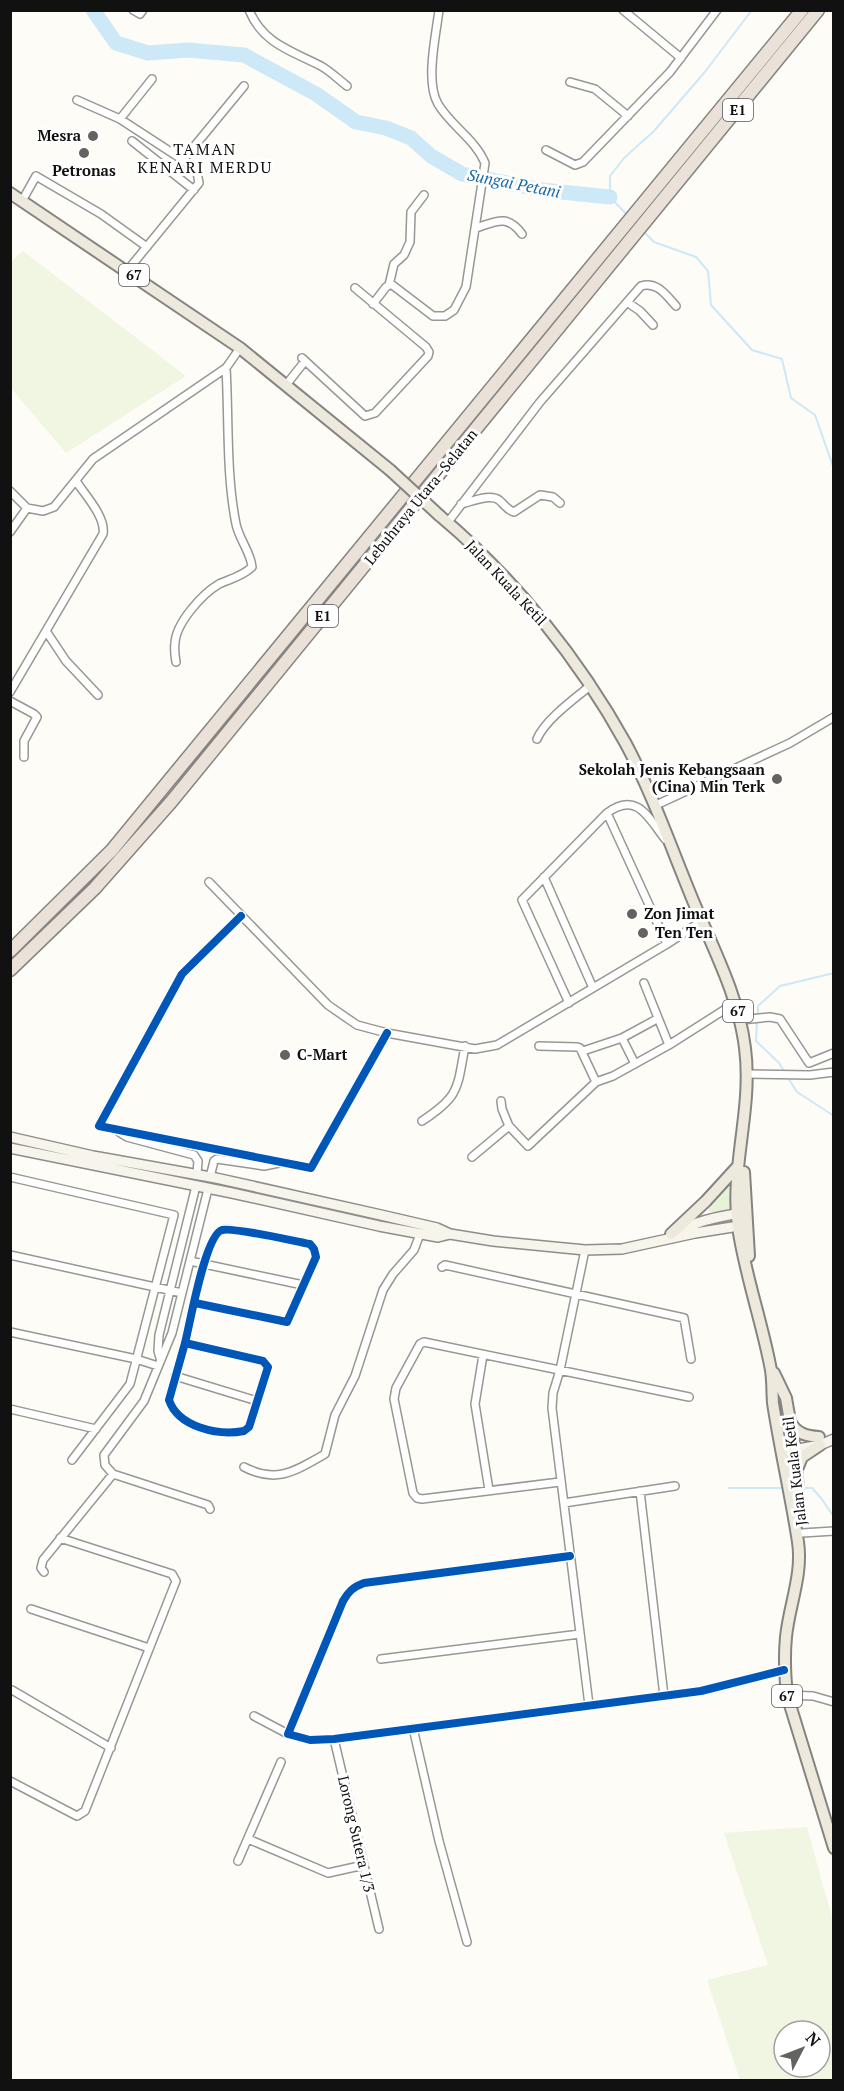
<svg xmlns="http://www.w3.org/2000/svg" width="844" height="2091" font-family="'PT Serif',serif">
<rect width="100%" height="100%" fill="#fdfcf7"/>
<path fill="#e7f3d7" d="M732,1177L731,1208L715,1213L708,1211V1205Z"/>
<path fill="#f0f6e1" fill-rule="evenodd" d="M23,251L186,376L66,453L11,388V262Z
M807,1827L833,1921V2080H740L707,1980L768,1965L724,1833ZM784,2031H820V2067H784Z"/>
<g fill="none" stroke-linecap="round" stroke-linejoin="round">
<path stroke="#cde8f7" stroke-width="2" d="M628,216L610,197V176L624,158L654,131L704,73L752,10
M643,231L654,242L696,257L708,271L711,305L752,350L782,359L791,398L815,415L834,469
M758,1015V1006L780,986L834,973
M757,1021L756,1041L779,1063L785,1073
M788,1078L797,1092L834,1116
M729,1488H784
M801,1488H812L821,1498L834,1517"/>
<path stroke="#cde8f7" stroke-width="15" d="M93,10L116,43L148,53L188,50L244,55L316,94L356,122L386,128L411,138L431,156L462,174L542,190L610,197"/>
<defs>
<path id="street" d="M133,10L140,14L143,10
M249,10C263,44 292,51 321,66C330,71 338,79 347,86
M623,10L681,58
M570,82L595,89L628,116
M77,100L120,119L183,160L197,172L199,183L127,271
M120,119L152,79
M132,141L194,190
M546,150L575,165L583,162L670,72L717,10
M183,160L244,86
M22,201L36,176L101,214L147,247
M476,228C497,221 507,214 522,234
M389,285L394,264L404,255L410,242L411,212L424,195
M627,302L640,311L653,325
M373,304L386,287L391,284L433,316H445L454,310L466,287L485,163C475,139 451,126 438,104C425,82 436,35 439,10
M302,358L365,416L375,413L428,356L429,352L426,347L355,288
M286,385L305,361
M10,491L27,508L43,511L54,507L93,459L226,368L240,348
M461,504C471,502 490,493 499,500C505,505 507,510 514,512L540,495L553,497L560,503
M448,522L540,402L641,286C657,281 666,295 676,306
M10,532L27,508
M46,631L66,661L98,695
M176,662C175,656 174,649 175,643C176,623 202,594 219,584C230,579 243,576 252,567C251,553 239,539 236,524C226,474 229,420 226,368
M10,692L103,534C106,517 85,495 76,481
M10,701L34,714L37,717L24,741V757
M537,739C545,720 574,699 590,686
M654,806L790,743L834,717
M607,813L667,944
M544,877L593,988
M209,882L328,1005L357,1025L387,1033L475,1049L497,1045L667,944L702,921
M241,916L182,974L99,1126L311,1168L387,1033
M644,983L669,1045
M569,1003L522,900L607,813C637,791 648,817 665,839
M741,1020L770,1017L780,1019L809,1063L834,1053
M622,1038L657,1019
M539,1046L577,1047L580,1048L596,1082
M583,1051L622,1038L635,1064
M747,1074L810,1075L834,1072
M422,1121C460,1096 457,1089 465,1046
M509,1126L528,1146L596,1082L613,1076L669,1045L735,1003
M119,1132L127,1137L194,1155L198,1161L197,1174
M472,1157L509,1126L502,1109L501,1101
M10,1177L174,1215L130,1384L72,1460
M210,1177L214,1161L217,1159L264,1166L279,1163
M208,1189L172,1333L144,1401L104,1455L105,1465L113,1474L208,1505L210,1509
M585,1250L560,1370L553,1393L552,1408L589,1705
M10,1255L182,1293
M190,1261L303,1285
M442,1267L445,1265L684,1318L691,1359
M10,1332L136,1359L158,1366
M185,1343L169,1400C178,1427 218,1436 244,1431L249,1427L268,1367L263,1361L185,1343C190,1324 205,1235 222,1230C234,1227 293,1241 310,1244L314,1249L316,1257L287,1322L195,1303
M483,1355L475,1404L489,1490
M160,1358L158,1351L159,1335L196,1186
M175,1376L257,1401
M10,1409L96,1429
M244,1467C277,1484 295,1471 325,1454L335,1415L355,1376L383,1290L393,1274L414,1250L420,1234
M560,1482L422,1499L417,1498L413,1493L394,1399L396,1388L420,1344L424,1342L689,1397
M640,1491L664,1696
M564,1503L675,1486
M802,1533L834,1531
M570,1556L364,1583C353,1587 348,1592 343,1601L288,1734L310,1740L334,1739L701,1691L784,1670
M44,1572L41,1568L43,1560L113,1474
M31,1609L149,1648
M381,1659L580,1634
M12,1690L111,1748
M787,1695L813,1696L834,1702
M254,1716L288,1734
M413,1728L439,1841L467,1942
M334,1739L379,1929
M10,1781L77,1816L85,1811L176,1581L172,1574L60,1538
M248,1839L328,1873L364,1865
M238,1861L281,1762"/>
<path id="secondary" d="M10,1137L93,1156L216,1178L381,1215L437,1228L450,1234L493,1241L585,1250L622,1249L695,1233L745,1225
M10,1148L232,1193L379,1226L438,1237L450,1234
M676,1232C697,1221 719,1216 743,1213
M782,1452L820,1445L834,1439"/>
<path id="primary" d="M10,193L240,348L390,470
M440,516C514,578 579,659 626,744C653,795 672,850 694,903C714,950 739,998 745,1048C753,1109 730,1167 738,1227C745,1274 761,1319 770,1365C773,1377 772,1390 773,1403C780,1449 791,1496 798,1542C803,1574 789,1606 786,1637C784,1657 785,1676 787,1695L834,1848
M744,1172L749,1256
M671,1234L706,1201L738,1166
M774,1373L786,1398L795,1450L799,1507
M791,1423C797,1434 807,1436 819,1437
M798,1467L802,1457L820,1445"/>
<path id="highway" d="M10,951L112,850L802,10
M10,970L95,888L171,802L818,10"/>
</defs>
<use href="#street" stroke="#979795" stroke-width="10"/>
<use href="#secondary" stroke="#8e8d8b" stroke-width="12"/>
<use href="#primary" stroke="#858482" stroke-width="14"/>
<use href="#highway" stroke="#858482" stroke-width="15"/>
<use href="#street" stroke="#fffffe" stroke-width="7"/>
<use href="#secondary" stroke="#f6f4eb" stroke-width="9"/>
<use href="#primary" stroke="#ede9dc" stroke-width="10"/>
<use href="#highway" stroke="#eae1d8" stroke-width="12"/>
<defs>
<path id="primary-bridge" d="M390,470L440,516"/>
</defs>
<use href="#primary-bridge" stroke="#858482" stroke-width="14" stroke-linecap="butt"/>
<use href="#primary-bridge" stroke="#ede9dc" stroke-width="10"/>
<defs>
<path id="cycleway" d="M241,916L182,974L99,1126L311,1168L387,1033
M185,1343L169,1400C178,1427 218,1436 244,1431L249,1427L268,1367L263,1361L185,1343C190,1324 205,1235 222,1230C234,1227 293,1241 310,1244L314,1249L316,1257L287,1322L195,1303
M570,1556L364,1583C353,1587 348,1592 343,1601L288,1734L310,1740L334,1739L701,1691L784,1670"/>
</defs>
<use href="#cycleway" stroke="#fff" stroke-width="11"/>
<use href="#cycleway" stroke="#0057b8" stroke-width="8"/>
</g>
<g fill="#646362" stroke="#fff" stroke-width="2">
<circle cx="93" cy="136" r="6"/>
<circle cx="84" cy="153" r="6"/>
<circle cx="777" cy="779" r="6"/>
<circle cx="632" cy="914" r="6"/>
<circle cx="643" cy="933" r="6"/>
<circle cx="285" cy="1055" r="6"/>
</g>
<g text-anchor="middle" stroke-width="6" stroke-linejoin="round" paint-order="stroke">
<g fill="#fff" stroke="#585858" stroke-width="1.5">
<rect x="723" y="99" width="30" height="22" rx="4.5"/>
<rect x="119" y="264" width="30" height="22" rx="4.5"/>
<rect x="308" y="605" width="30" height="22" rx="4.5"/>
<rect x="723" y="1000" width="30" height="22" rx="4.5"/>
<rect x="772" y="1685" width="30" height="22" rx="4.5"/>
</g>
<g font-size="14" font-weight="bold" fill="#111">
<text x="738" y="115">E1</text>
<text x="134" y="280">67</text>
<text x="323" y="621">E1</text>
<text x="738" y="1016">67</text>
<text x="787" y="1701">67</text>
</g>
<g font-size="15" font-weight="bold" fill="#111" stroke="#fff" text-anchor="start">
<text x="81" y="141" text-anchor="end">Mesra</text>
<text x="84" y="176" text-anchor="middle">Petronas</text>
<text x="765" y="775" text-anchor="end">Sekolah Jenis Kebangsaan<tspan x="765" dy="17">(Cina) Min Terk</tspan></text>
<text x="644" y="919">Zon Jimat</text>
<text x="655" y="938">Ten Ten</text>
<text x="297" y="1060">C-Mart</text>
</g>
<g font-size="15" fill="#111" stroke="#fff">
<text transform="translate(421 497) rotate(-51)" y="5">Lebuhraya Utara–Selatan</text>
<text transform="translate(506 583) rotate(47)" y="5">Jalan Kuala Ketil</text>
<text transform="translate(795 1471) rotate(-97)" y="5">Jalan Kuala Ketil</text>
<text transform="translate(356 1834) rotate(77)" y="5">Lorong Sutera 1/3</text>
</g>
<g font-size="16" letter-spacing="1.5" fill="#111" stroke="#fff">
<text x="205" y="155">TAMAN<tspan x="205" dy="18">KENARI MERDU</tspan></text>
</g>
<g font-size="16" font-style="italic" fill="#1768a6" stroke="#fff">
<text transform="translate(514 183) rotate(11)" y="6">Sungai Petani</text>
</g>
</g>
<rect width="844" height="2091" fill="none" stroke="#111111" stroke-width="24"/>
<g transform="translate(802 2049) rotate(48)"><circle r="28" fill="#ffffff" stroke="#a0a0a0" stroke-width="1.5"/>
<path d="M0-4.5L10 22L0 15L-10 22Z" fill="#646362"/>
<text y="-9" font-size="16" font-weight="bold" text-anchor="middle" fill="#111111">N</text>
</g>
</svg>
